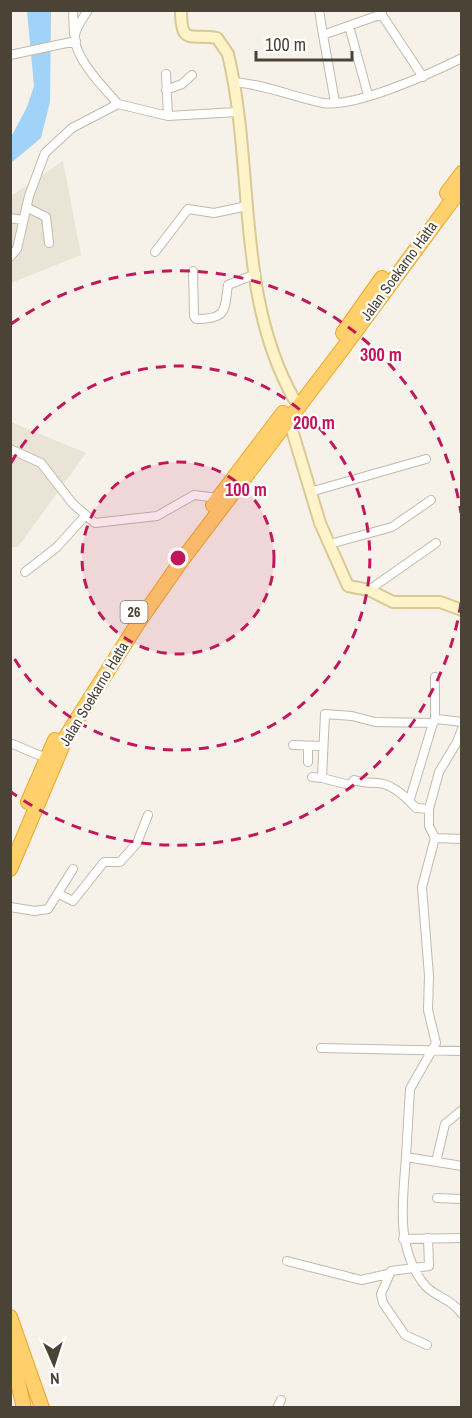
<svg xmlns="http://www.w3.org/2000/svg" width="472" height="1418" font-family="'Archivo Narrow',sans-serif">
<rect width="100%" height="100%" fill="#f6f2e9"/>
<path fill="#eae4d6" d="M63,161L81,255L11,283V196Z
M11,422L86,453L18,547H11Z"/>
<path fill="#a1d2f7" d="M27,11H51L50,102L41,138L11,163V137L27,107L34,86Z"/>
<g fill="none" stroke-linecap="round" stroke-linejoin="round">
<defs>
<path id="street" d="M73,10L74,34
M88,10C84,17 75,28 75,36C73,57 105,89 118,104
M319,10L323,35
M380,12L423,77
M349,26L368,95
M10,55L76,41
M166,74L168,116
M233,82C264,84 293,97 323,103C355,108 432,73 462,58
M166,90L182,84L192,75
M335,102L323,35L382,14
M26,207L46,217L49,243
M10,218L22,220
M155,252L188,209L214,213L247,206
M10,257L17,249L29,196L45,153L72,128L118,104L168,116L237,112
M193,271L194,316L196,319C229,319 224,309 228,285L256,274
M10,449L41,463L73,504L95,523L157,516L194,495L218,498
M310,492L426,459
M330,544L392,527L431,500
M25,572L57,547L85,516
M369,590L436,543
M435,677V720
M10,743L46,758
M293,745L323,746
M308,762V746
M312,777L322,778
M410,799L433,723
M429,809L439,772L457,742L462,729
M435,838L429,826V809L416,808C407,798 393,784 378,783C368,782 365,784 354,780L350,785L322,778L325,714L352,716L375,722L433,723L437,719L462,722
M462,839L435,838L422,887L429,976L428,1010L436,1043L410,1089L406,1157L462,1166
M59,894L73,901L104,862H120L137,843L148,815
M10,907L35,911L48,909L73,869
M321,1048L462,1051
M406,1157C403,1200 395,1245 423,1283C433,1297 450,1297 462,1314
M436,1162L445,1124L462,1110
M437,1198L462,1199
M403,1239L462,1238
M287,1261L361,1280L388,1274
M427,1345L405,1335L383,1303L381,1294L391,1271L429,1266L428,1238
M277,1408L281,1400"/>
<path id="secondary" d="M181,10C181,47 191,33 217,38L228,54C255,167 235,295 294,399
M289,420L320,523L348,586L369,590L393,602H440L462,610"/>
<path id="highway" d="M447,193L462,173
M343,333L382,278
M213,505L283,413
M28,802L55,740
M10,869L67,735L138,623L182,560L341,351L462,187
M10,1317L42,1408
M10,1349L24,1408"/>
</defs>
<use href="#street" stroke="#c2baaa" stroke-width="10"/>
<use href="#secondary" stroke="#dac895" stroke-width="14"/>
<use href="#highway" stroke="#eba82d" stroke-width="16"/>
<use href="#street" stroke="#fff" stroke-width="8"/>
<use href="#secondary" stroke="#fff3ca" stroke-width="10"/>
<use href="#highway" stroke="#ffd06b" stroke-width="14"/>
</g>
<circle cx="178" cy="558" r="96" fill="#c2185b" fill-opacity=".12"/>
<g fill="none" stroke="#c2185b" stroke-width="3" stroke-dasharray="10 8">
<circle cx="178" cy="558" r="96"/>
<path d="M11 463A192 192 0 1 1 11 653"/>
<path d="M461 603A287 287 0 0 1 11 792M11 324A287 287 0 0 1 461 513"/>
</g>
<g text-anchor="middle" stroke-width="4.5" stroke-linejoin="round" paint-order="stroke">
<rect fill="#fff" stroke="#807b72" stroke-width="1.5" x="120.5" y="601" width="27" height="22" rx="4.5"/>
<g font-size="14" font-weight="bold" fill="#4a4336">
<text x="134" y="617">26</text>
</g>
<g font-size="15" fill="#4a4336" stroke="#fff">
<text transform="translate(399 271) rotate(-54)" y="5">Jalan Soekarno Hatta</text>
<text transform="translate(94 694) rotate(-59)" y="5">Jalan Soekarno Hatta</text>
</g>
</g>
<circle cx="178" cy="558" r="9" fill="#c2185b" stroke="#fff" stroke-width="3"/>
<g font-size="18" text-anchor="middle" font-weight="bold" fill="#c2185b" stroke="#fff" stroke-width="4.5" stroke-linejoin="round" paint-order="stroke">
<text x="381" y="361">300 m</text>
<text x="314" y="429">200 m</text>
<text x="246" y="496">100 m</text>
</g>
<rect width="472" height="1418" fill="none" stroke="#4a4336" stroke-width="24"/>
<g transform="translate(54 1364) rotate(177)" stroke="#ffffff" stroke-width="4.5" paint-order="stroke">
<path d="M0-4.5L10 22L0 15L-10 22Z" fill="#4a4336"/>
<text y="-9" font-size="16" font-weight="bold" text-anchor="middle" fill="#4a4336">N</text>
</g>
<path d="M256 51v9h96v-9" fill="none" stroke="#4a4336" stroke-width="3"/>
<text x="265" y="51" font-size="18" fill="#4a4336" stroke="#ffffff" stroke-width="4.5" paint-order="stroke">100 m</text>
</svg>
